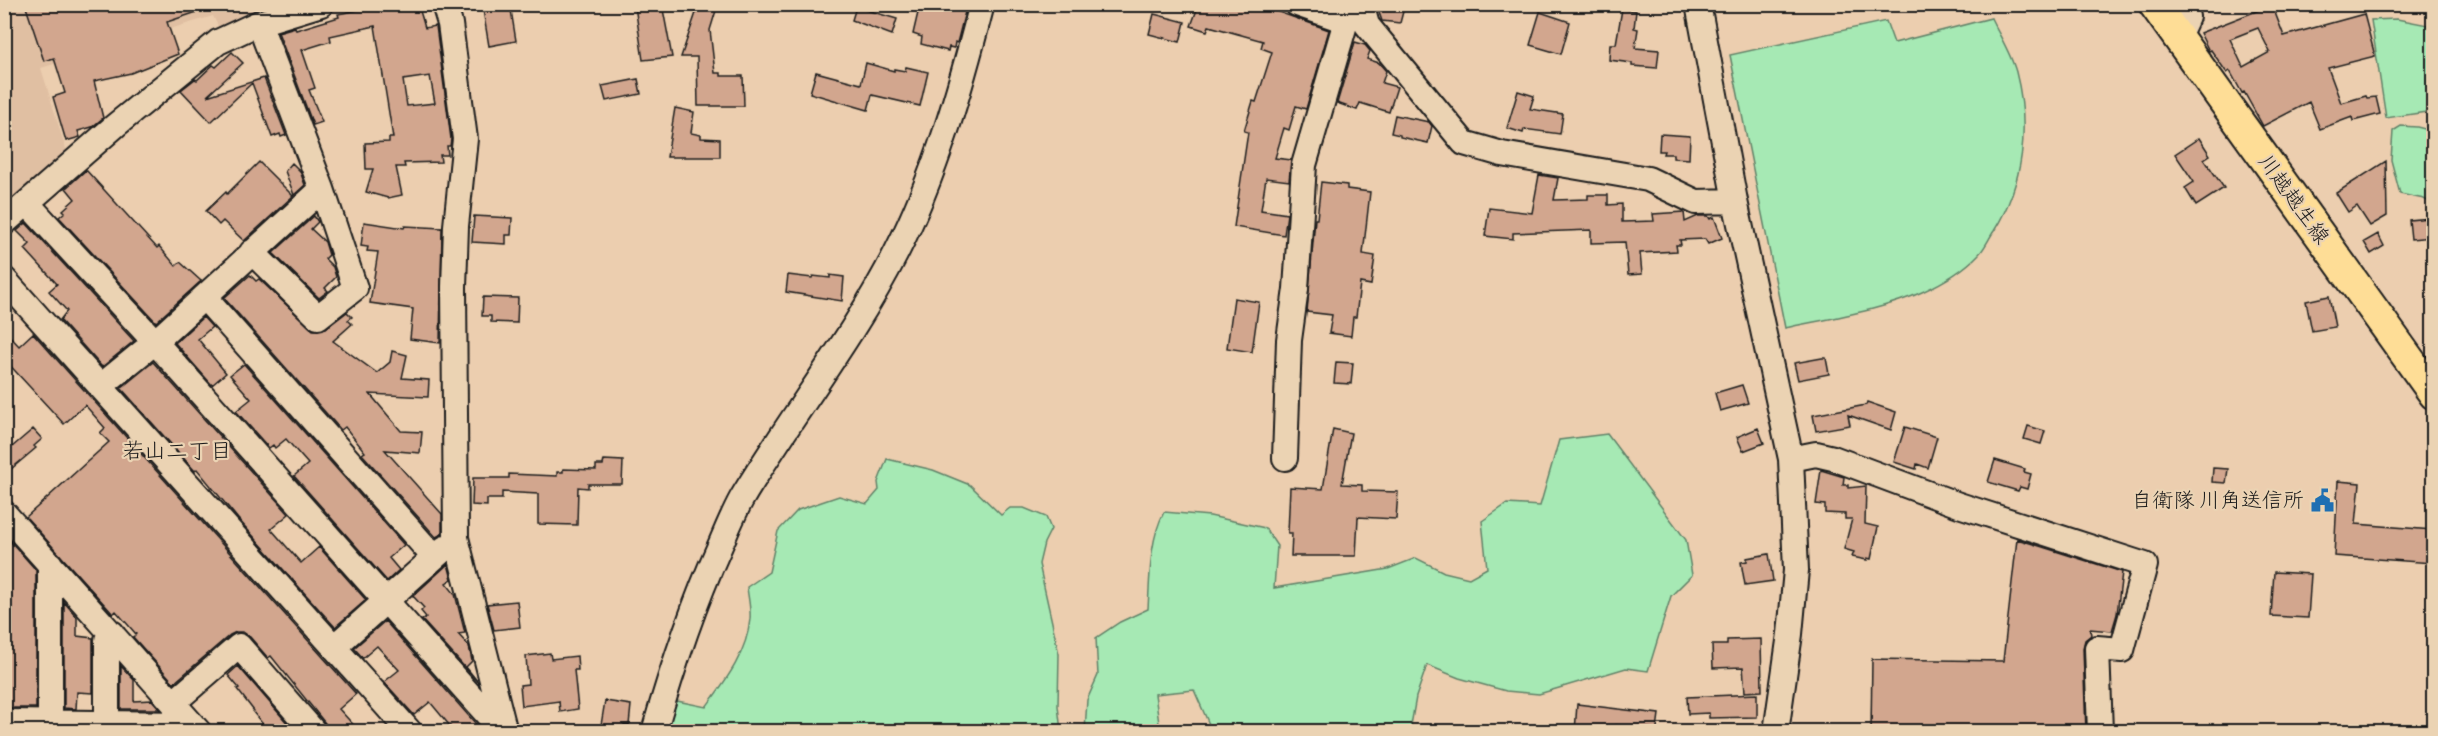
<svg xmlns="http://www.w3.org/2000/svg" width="2438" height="736" font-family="Dekko,'Klee One',sans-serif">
<rect width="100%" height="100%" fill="#ecceaf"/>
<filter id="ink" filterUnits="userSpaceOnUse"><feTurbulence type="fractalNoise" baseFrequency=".0167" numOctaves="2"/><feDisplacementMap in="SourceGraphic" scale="12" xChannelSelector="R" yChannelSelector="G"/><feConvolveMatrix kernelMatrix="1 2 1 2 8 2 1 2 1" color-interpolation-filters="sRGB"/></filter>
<g filter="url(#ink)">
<path fill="#e0bfa2" d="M268,4L269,10L220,30L213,16L41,68L68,156L4,212V5Z"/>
<path fill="#a6e9b4" stroke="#618268" stroke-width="1.5" d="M1991,18C1999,35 2011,54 2016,72C2030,127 2024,183 1994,231C1989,238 1985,248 1979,254C1964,270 1942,283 1922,292C1884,310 1826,319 1785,328L1730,55L1886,21L1894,43Z
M2397,19L2433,26V111L2386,118L2371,20Z
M2401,126L2417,127L2433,131V204L2424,199L2400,194L2391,160L2393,131Z
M1607,434L1686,540L1692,575L1671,596L1648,671L1626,668L1539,694L1506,691L1459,678L1427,665L1416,697L1410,731H1212L1194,690L1155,694L1160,731H1085L1087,700L1098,675L1096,638L1120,622L1148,609C1150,577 1149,541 1164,512L1210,516L1265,528L1277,546L1274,588L1388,569L1416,558L1444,572L1469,578L1487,568L1482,521L1507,504L1540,506L1559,440Z
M887,459L933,470L970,485L1001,515L1010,508H1024L1046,517L1051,529L1044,543L1039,564L1059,654L1058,706L1061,731L664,732L672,700L706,707C726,680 747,653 750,619C751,609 748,597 747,587L769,572L778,531L798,510L839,496L867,504L879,490L878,482Z"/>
<path fill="#d2a68e" stroke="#1c1c1c" stroke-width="1.5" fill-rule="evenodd" d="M25,4H211L212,7L167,22L178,54L131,73L94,81L103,118L92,127L78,131L80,137L66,141L53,97L65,93L54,58L44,61Z
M373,4H418L425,28L436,26L451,139L450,146H447L448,155H440L441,162L404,163L405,167H396L402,195L388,198L366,192L373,169H366L365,143L389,142V138H393L375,26L330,36L331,41L302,50L315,88L309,90L322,122L313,125L278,32L295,27L296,30L339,17L338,14L374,7ZM430,76L435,103L407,106L403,80Z
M482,4H510L516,41L489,46Z
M642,4H662L672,57L643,60L635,6Z
M699,4H718L710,30L715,73H721V76H743L744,106H698L697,57H681Z
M920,4H967L957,43L955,42L954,48L949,47L948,51L921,44L922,37L913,34Z
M1199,4H1234L1252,10L1253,4H1256L1329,30L1306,109L1296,106L1289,130L1284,128L1275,158L1291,160L1289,181L1266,178L1261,210L1287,214L1284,235L1234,227L1248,132L1244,131L1253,101L1256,102L1272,52L1261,48L1263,41L1209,26L1207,31L1191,26Z
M1376,4H1405L1400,23L1382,21Z
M2272,5L2284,36L2364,14L2375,56L2328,68L2341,103L2366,96L2367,98L2376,97L2380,114L2353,121L2352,117L2320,129L2309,102L2263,126L2244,92L2242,93L2230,71L2227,73L2211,50L2209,51L2200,33ZM2258,28L2270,52L2243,67L2230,39Z
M856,7L897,19L892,35L852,20Z
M1622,9L1636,11L1634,28L1638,29L1635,48L1659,50L1657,68L1632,66V63L1609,60L1610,44H1616Z
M1540,12L1570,22L1561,54L1530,45Z
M1154,14L1185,22L1180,42L1149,34Z
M1355,42L1365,45L1370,51L1367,59L1379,63L1386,71L1382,83L1397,87L1389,112L1360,103L1357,110L1337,103Z
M232,52L243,63L207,96L264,78L286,135L281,137L280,134L272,137L252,83L211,122L181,90L195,79L197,80L213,65L216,67Z
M866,63L894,71V69L905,71L906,67L928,72L920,106L872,95L868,110L810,93L816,72L861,84Z
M638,79L641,94L606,101L602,86Z
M1518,91L1534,96L1530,109L1563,114L1560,134L1524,129L1523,133L1507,128Z
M675,108L694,112L691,133L701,135V138L720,139V157H667Z
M1395,115L1429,122L1432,126L1428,143L1400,137V135L1391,133Z
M1660,134L1690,136L1689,159L1673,158V154H1663L1664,151H1659Z
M2199,138L2210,155L2204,159L2224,188L2196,206L2185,188L2194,182L2175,154Z
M2386,161L2387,216L2370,226L2357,206L2348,212L2336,193Z
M259,162L293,196L244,241L223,221L219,225L206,211L226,192L227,194Z
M292,163L300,171L305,185L294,195L285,171Z
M86,170L157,248L159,246L176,266L180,262L201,281L156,322L59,217L65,212L63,210L75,199L66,188Z
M1539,175L1558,178L1554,200L1588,199V195H1608V205L1622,204V222L1654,221L1653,214L1684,212L1685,222L1698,216H1708L1710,219L1714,217L1722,238L1708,244L1705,239L1680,240L1681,245H1676L1677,251L1640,253L1642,274L1628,275L1625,242L1591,243V230L1513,233V239L1485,236L1489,208L1532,213Z
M1321,182L1347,185V189L1370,192L1363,254L1375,256L1371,285L1360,283L1356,317H1353L1351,336L1329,333L1332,315L1307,312L1315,219H1317Z
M314,216L318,222L311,229L325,242L329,255L325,259L333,267L336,277L325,288L328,291L319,298L273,253Z
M474,216L512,218L511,235H506V244L472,242Z
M2430,218L2432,237L2411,239L2409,220Z
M364,222L404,228L405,226L442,228L440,343L410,339L413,309L370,303L378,252L367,251L368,247L361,246Z
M26,223L134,341L102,367L60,320L67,311L49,291L57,284L25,249L30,244L17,231Z
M2378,234L2384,246L2371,254L2364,242Z
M250,275L256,281L259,279L313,330L326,328L347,312L352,317L348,320L352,324L333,341L377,373L390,362L392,351L407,355L402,378L429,380L428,397L370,394L401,431L422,432L420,453L385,450L442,514V534L436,537L362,454L365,452L345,427L341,430L224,298Z
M788,275L812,278L813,276L830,278V275L844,277L842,301L786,292Z
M2329,296L2335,327L2312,331L2306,301Z
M483,297L518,298L517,323L491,322V316H482Z
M1234,298L1259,302L1252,352L1227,348Z
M203,317L212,327L198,339L226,373L212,385L175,343Z
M4,330L19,346L33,333L356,694L339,709L360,732H328L325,723L271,656L268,658L250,637L243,632H236L230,635L174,683L133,637L136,634L116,611L113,614L26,517L109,442L100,433L105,428L85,405L64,424L4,359Z
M1822,358H1826L1829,374L1798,380L1794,363Z
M153,362L289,514L271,529L301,563L319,547L366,600L335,627L238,519L197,469L195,471L121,388Z
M1336,362L1353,363L1351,384L1334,383Z
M244,364L404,545L389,558L399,570L387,581L294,476L308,464L286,439L275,448L273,445L269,448L236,411L251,399L230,375Z
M1742,385L1748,403L1720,411L1715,393Z
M1867,402L1896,412L1891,430L1848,415L1850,425L1816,431L1813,415L1866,405Z
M2028,426L2045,431L2041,444L2024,439Z
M1905,427L1937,437L1928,468L1917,464L1916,469L1894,462Z
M1758,428L1764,443L1743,451L1737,437Z
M33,429L42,439L34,446L36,448L4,475V438L12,447Z
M1333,429L1351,433L1342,484L1362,485V491L1398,492L1396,519L1358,517L1356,556H1291L1292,533H1288L1290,487L1323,489Z
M604,460L623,461L622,484H588V488L578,487L577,525L538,524V494L502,492V499H487V506L472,505L473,478H509V474L557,476V472H563V469L596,470V465H603Z
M1995,460L2025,469L2024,472L2031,474L2027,489L2020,487L2018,491L1988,482Z
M2213,468L2228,469L2226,483L2212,482Z
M1821,470L1844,477L1843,485H1848V488L1866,486L1865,524L1878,527L1871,559L1867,558V560L1852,557L1854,552L1844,549L1852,519H1845V514L1825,513V505L1816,504Z
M2338,481L2360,483L2356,524L2433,530V563L2334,556Z
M2017,539L2122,572L2117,614L2112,631L2090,629L2091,635L2085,640L2083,648L2086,732H1871L1872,659L2003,661Z
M4,542H11L36,570V708H4Z
M1769,554L1773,581L1745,585L1741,562L1747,561V558Z
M448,564L452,579L446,583L455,594L465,633L458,634L469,646L472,661L466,667L478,682L422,620L426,617L421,611L424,608L413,596Z
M2274,572L2311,574L2308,618L2271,616Z
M517,601L520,627L494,630L487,604Z
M64,602L77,617V636L93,638V693L77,692L76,709L64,708Z
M385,621L483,732H455L430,702L414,715L384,682L399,670L377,646L363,658L354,648Z
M1761,639L1762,691L1745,692L1743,667L1713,668L1712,645H1727V640Z
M550,653L551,659L577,656L578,670H574L578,709L560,712L559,701L522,706L520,685L528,684L526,656Z
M121,666L134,680V701L152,700L160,709H121Z
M238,666L295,732H269L253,712L254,711L237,689L239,688L228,675Z
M1757,694V717L1709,718V713L1688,714L1687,697Z
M605,701L631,705L629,725H624L623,728L601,725Z
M1577,704L1659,714L1657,729L1615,725V732H1575Z"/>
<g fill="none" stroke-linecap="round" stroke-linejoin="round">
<defs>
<path id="minor" d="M444,4L450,24L465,139L456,226L454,287L456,538L505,732
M1297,4L1346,21
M1361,4L1367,25L1464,143L1502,154L1648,179L1696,202L1735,201
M1698,4L1735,201L1791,459L1796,570L1790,634L1776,732
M2177,39L2187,17L2184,4
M27,203L155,342L503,732
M4,223L116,125L218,42L259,23L321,4
M252,252L318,317L355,288L322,189L259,23
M4,279L410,732
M204,297L434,557
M101,386L155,342L322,189
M1285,458L1289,340L1296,289L1304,165L1346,21L1362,7
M1791,459L1816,454L1833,458L1959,505L2145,565L2122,650L2097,648L2100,732
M4,513L199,732
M334,647L445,548
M173,703L239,646L314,732
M4,722L192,724
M50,732V564
M107,732V640L112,633
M654,732C672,669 692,608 719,548C726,532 733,514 742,498C791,416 853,338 896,253C936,174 960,90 982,4"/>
<path id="major" d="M2154,4L2434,394"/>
</defs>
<use href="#minor" stroke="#1c1c1c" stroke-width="28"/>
<use href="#major" stroke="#1c1c1c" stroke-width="34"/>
<use href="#minor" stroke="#ebd3b3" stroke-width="24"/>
<use href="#major" stroke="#fedd96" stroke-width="30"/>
</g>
</g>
<defs>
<symbol id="civic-bare" viewBox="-9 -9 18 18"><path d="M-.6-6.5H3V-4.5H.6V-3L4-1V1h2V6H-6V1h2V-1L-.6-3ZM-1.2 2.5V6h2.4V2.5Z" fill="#1f6fb2" stroke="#ebd3b3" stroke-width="2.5" paint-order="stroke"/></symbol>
</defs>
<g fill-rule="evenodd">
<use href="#civic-bare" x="2306" y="484" width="33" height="33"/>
</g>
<g text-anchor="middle" stroke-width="4.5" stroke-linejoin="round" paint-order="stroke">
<g font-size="21" fill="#1c1c1c" stroke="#ebd3b3">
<text transform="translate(2294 199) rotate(54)" y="7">川越越生線</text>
</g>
<g font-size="21" fill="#1c1c1c" stroke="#ebd3b3" text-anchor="end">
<text x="2304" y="507">自衛隊 川角送信所</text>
</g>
<g font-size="22" fill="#1c1c1c" stroke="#ebd3b3">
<text x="177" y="458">若山二丁目</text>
</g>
</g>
<rect width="2438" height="736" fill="none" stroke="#ebd3b3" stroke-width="24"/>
<rect x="12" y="12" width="2414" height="712" fill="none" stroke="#1c1c1c" stroke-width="2" filter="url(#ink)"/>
</svg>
